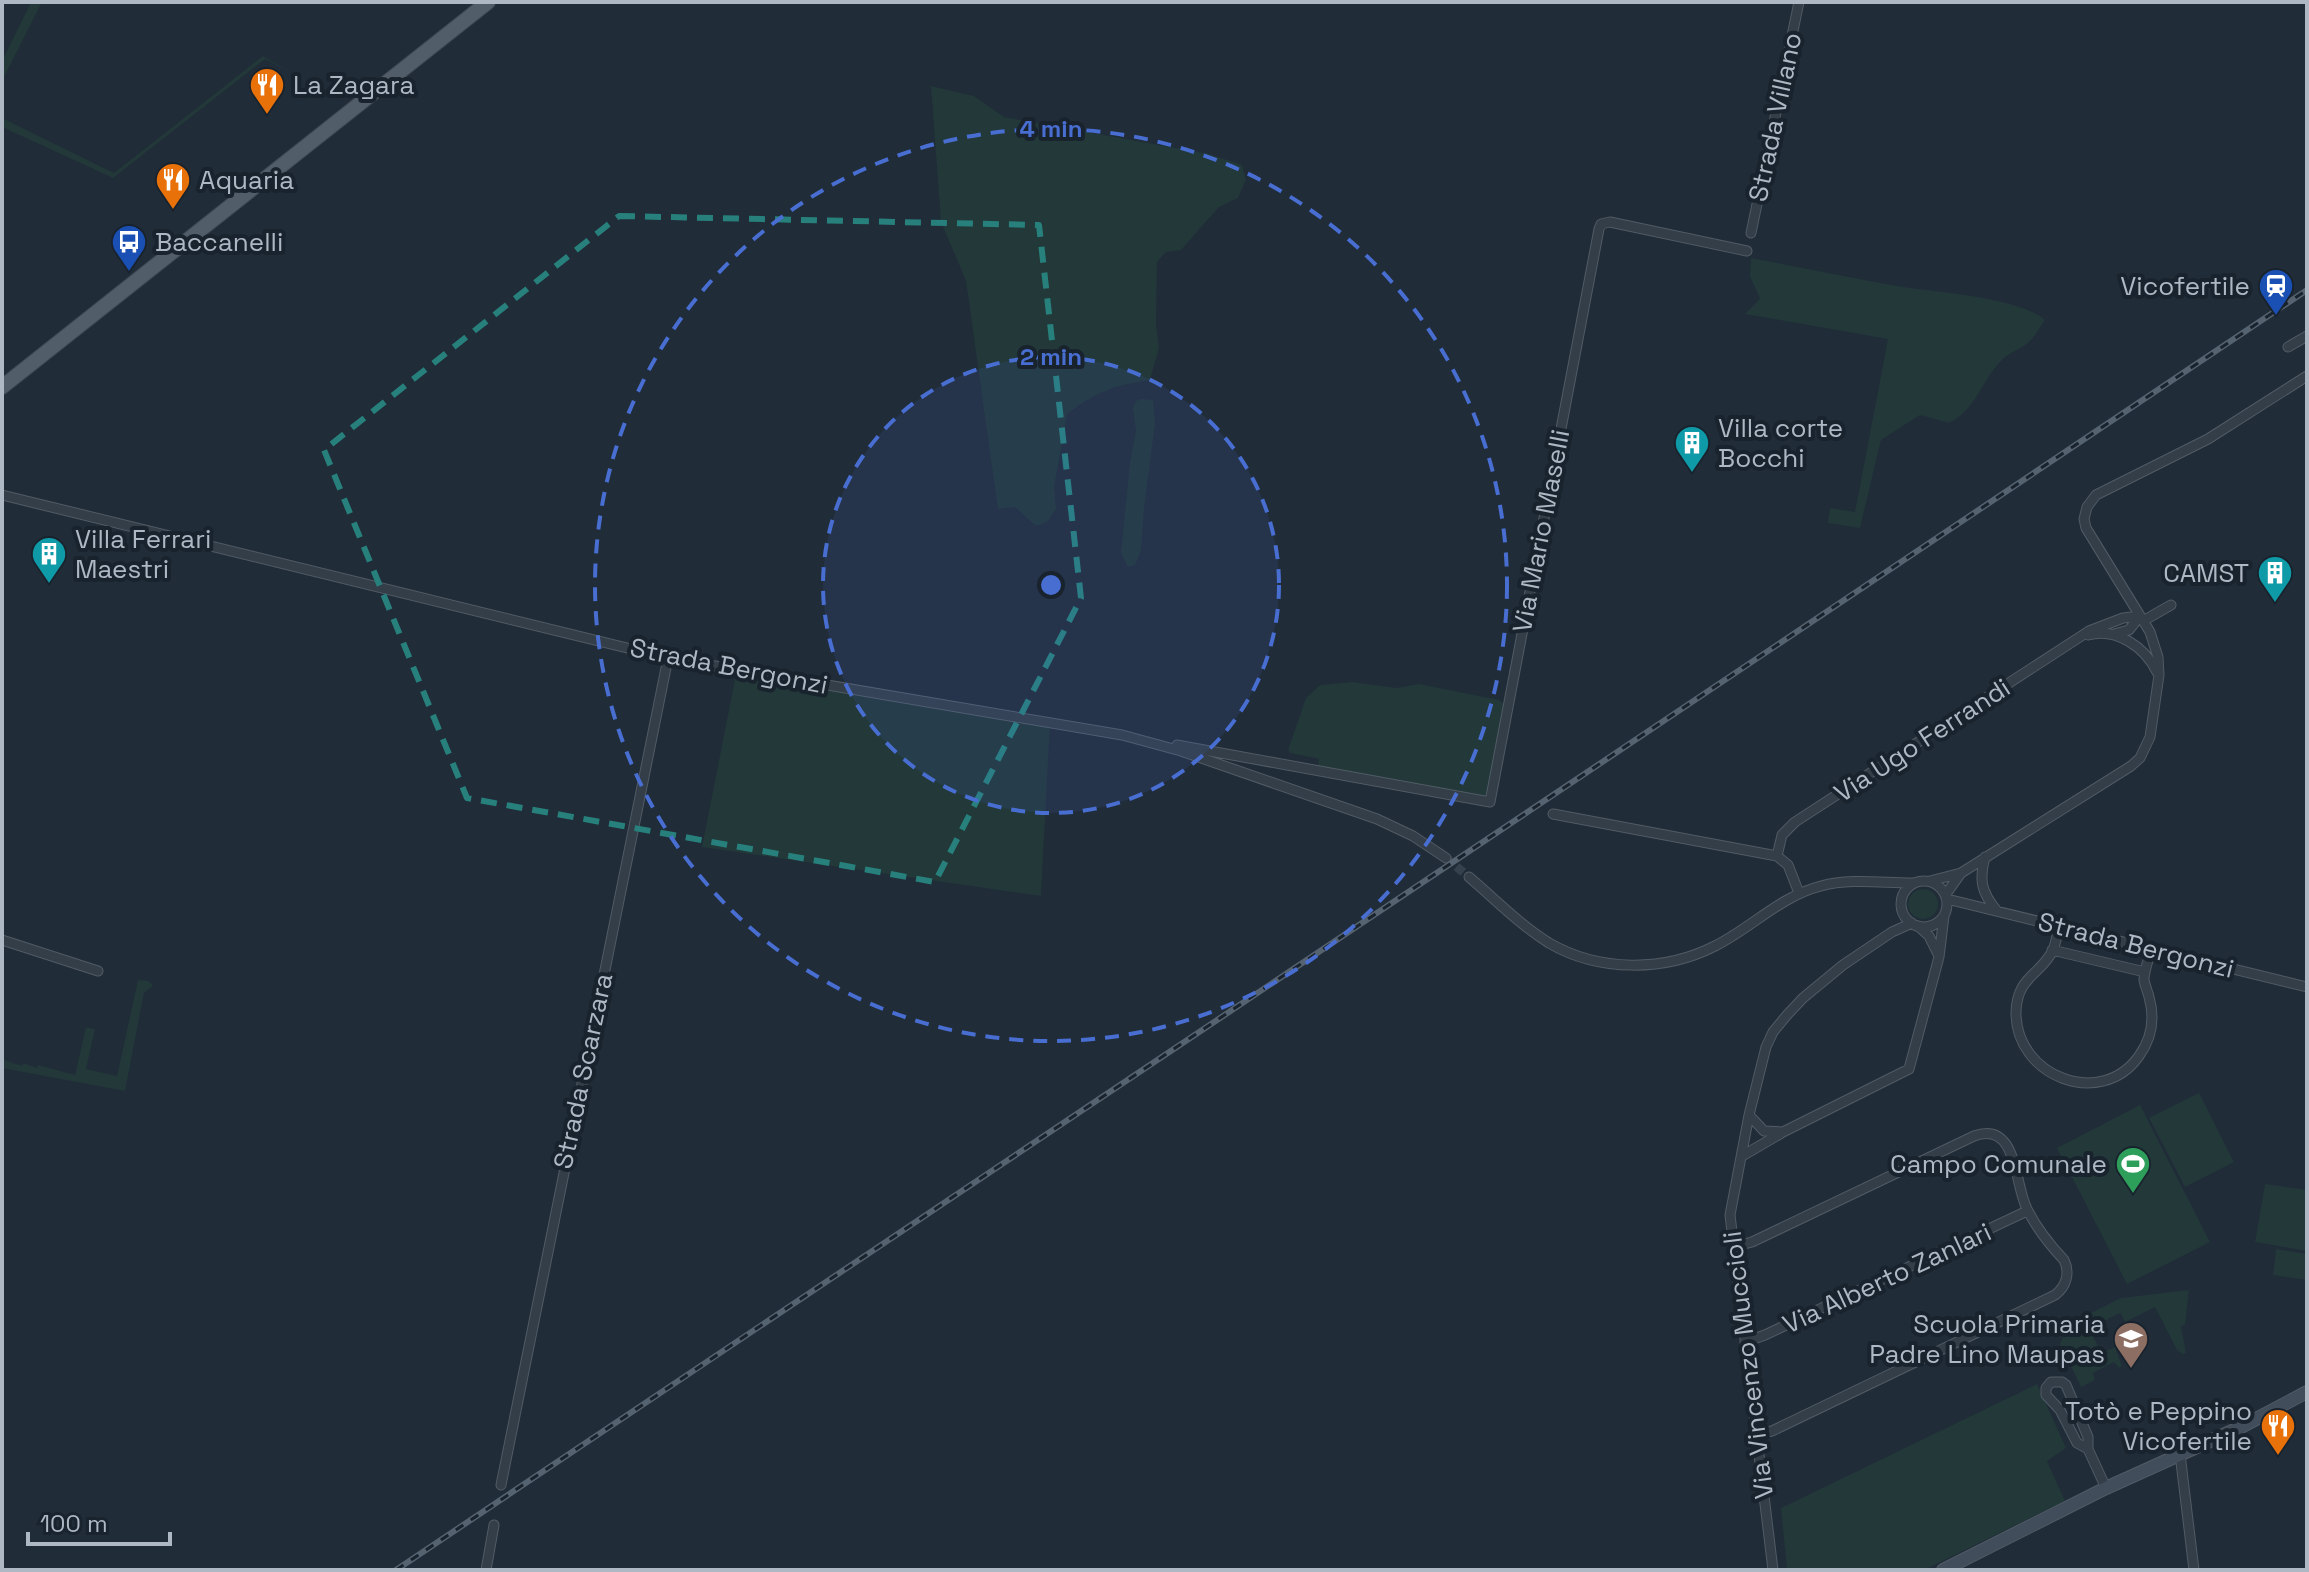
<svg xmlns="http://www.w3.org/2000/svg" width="2309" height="1572" font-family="'Space Grotesk',sans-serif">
<rect width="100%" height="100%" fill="#202c38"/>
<path fill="#223839" d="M31,2H42L2,81V61Z
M263,56L294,74L265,59L113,178L2,127V118L114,173Z
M931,86L974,96L1004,117L1209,154L1242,165L1246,180L1238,198L1219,207L1181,250L1166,252L1157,262L1156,324L1159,348L1150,380C1112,386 1098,391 1067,414L1054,487L1056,509L1047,522L1036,526L1015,507L998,509L966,281L941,222Z
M1751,258C1799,267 1848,277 1897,286C1934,292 2019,297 2045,320C2040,327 2036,335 2030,341C2023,348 2012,351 2004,358C1982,378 1977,410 1949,423L1920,415L1881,440L1860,528L1828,523L1830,508L1855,512L1888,339L1745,314L1760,299L1750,276Z
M1141,399L1153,400L1155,423L1144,508L1141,550L1135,565L1128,567L1121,553L1130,463L1136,431L1133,408L1136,401Z
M737,669L1050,722L1041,896L702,847Z
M1352,682L1397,688L1419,684L1499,700L1505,705L1487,798L1318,766L1319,759L1290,753L1288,750L1306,698L1320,685Z
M1908 904a15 15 0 1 1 30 0a15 15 0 1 1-30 0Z
M138,980L149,981L153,986L144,993L125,1091L2,1068V1059L22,1066L23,1063L37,1068L38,1065L75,1075L86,1027L95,1029L86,1069L117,1076Z
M2199,1093L2234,1162L2185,1187L2149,1118Z
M2140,1105L2210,1242L2127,1284L2057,1148Z
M2265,1184L2307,1190V1251L2255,1242Z
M2276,1249L2307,1254V1280L2273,1275Z
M2189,1290L2185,1325L2181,1326L2186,1353L2182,1354L2177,1350L2155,1307L2125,1322L2120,1313L2089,1329L2102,1353L2115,1347L2122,1366L2119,1368L2114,1362L2093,1373L2095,1380L2081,1387L2060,1344L2067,1325L2121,1298Z
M2037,1384L2066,1448L2047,1461L2065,1501L1924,1570H1787L1781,1508Z"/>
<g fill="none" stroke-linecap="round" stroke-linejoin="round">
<path stroke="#35414d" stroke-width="9" stroke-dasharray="9 4.5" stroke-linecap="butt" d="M1446,858L1469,877"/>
<defs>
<path id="street" d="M1751,233L1799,2
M2288,347L2307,336
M2,495L668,658L1122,735L1181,751L1377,819L1413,836L1446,858
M2143,621L2171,605
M2114,634L2129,630L2140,616
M2088,635C2116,627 2145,647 2157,672
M1177,745L1490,802L1599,229L1601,224L1610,222L1747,251
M1553,814L1777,856L1788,865L1799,893
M1777,856L1782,835L1795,822L2089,631L2123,618L2140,616
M1985,857C1979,880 1981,892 1997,911
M1469,877C1495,899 1520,925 1549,943C1599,972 1664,972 1715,946C1751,928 1781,896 1821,886C1850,878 1882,883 1912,883
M1901 904a23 23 0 1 1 46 0a23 23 0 1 1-46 0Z
M1930,881L1961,873L2131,766L2140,758L2150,737L2159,675L2158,657L2150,632L2086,528L2084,519L2087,507L2096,495L2208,439L2307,376
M1946,894L1961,873
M1947,899L2307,987
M2059,926C2057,934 2056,943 2053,950C2041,975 2017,976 2016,1012C2015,1076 2101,1110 2139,1056C2152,1038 2155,1018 2149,997C2148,992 2145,986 2144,980C2144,970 2149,959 2151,950
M1919,927L1929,936L1938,954
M2,940L98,971
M2052,950L2145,972
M1749,1115L1764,1131L1783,1132L1909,1069L1939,957L1944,916
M1742,1156L1780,1134
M1733,1247L1752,1242L1974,1136C2018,1120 2014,1184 2027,1209C2036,1227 2050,1245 2064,1260C2070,1272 2067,1286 2055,1295L1772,1431L1757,1434
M1745,1342L1765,1335L2027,1211
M2088,1449L2077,1443L2060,1410L2046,1395V1388L2051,1382H2062L2066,1385L2088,1437V1449L2106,1488
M2180,1454L2194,1570
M501,1485L668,658
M486,1570L494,1525
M1773,1570L1730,1215L1749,1115L1766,1047L1773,1032L1787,1015L1803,998L1843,965L1892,932L1912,923"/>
<path id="secondary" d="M1943,1570L2106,1488L2241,1427L2307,1392"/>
<path id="primary" d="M2,387L488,2"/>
</defs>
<use href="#street" stroke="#515b66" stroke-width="11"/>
<use href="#secondary" stroke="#515b66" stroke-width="14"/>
<use href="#primary" stroke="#3d4752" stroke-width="16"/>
<use href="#street" stroke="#333e48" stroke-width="9"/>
<use href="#secondary" stroke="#414d5b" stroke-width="12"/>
<use href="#primary" stroke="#515d68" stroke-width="14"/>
<defs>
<path id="rail" d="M396,1570L2307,290"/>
</defs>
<use href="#rail" stroke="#55626f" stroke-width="6"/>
<use href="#rail" stroke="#19232d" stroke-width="3" stroke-dasharray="9" stroke-linecap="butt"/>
</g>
<path fill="none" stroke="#27807b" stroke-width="6" stroke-dasharray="16 10" stroke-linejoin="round" d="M619,216L1039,225L1081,598L935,882L467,798L324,450Z"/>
<circle cx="1051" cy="585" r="228" fill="#486ed2" fill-opacity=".12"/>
<g fill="none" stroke="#486ed2" stroke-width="4" stroke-dasharray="14 10">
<circle cx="1051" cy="585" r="228"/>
<circle cx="1051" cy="585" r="456"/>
</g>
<defs>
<symbol id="restaurant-pin" viewBox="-11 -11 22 30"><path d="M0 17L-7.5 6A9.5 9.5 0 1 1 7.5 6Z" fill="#e8710a" stroke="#19232d"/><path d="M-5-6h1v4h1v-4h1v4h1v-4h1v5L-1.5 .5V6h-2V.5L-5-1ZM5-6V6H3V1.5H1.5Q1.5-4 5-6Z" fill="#fff"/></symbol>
<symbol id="bus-pin" viewBox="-11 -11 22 30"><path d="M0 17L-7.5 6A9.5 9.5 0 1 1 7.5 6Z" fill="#1a4fb4" stroke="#19232d"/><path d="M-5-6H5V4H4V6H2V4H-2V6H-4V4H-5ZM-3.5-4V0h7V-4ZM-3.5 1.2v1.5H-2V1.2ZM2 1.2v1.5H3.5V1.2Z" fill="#fff"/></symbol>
<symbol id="station-pin" viewBox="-11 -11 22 30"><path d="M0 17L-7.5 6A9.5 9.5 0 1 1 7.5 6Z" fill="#1a4fb4" stroke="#19232d"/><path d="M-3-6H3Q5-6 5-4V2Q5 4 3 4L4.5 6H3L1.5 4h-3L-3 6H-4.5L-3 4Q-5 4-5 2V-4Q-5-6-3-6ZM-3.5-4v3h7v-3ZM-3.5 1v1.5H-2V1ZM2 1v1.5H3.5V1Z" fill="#fff"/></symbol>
<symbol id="building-pin" viewBox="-11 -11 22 30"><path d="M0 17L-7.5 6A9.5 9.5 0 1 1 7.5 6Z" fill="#0f9aa8" stroke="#19232d"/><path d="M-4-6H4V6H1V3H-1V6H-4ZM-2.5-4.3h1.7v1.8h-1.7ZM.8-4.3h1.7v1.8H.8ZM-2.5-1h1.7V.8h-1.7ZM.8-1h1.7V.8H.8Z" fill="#fff"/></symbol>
<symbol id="stadium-pin" viewBox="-11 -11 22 30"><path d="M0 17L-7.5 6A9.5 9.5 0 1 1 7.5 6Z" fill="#2e9e5b" stroke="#19232d"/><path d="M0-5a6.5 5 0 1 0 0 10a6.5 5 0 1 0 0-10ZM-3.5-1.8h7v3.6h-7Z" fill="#fff"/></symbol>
<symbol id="school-pin" viewBox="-11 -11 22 30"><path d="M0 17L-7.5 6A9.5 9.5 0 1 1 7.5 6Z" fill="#8d6e63" stroke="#19232d"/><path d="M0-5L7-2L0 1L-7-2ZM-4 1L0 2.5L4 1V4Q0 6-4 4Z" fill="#fff"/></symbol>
</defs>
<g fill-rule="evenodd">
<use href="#restaurant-pin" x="247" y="65" width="40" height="54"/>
<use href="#restaurant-pin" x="153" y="160" width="40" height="54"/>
<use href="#bus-pin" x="109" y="222" width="40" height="54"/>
<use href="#station-pin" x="2256" y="266" width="40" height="54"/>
<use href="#building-pin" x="1672" y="423" width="40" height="54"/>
<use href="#building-pin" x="29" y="534" width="40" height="54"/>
<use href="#building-pin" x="2255" y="553" width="40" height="54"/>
<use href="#stadium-pin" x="2113" y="1144" width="40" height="54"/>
<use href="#school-pin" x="2111" y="1319" width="40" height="54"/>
<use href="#restaurant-pin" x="2258" y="1406" width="40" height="54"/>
</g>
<g text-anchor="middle" stroke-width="8" stroke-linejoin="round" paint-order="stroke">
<g font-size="26" fill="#aeb8c5" stroke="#19232d" text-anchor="start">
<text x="293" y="94">La Zagara</text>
<text x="199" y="189">Aquaria</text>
<text x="155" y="251">Baccanelli</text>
<text x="2250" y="295" text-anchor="end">Vicofertile</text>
<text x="1718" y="437">Villa corte<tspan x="1718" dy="30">Bocchi</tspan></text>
<text x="75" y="548">Villa Ferrari<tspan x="75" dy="30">Maestri</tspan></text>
<text x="2249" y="582" text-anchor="end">CAMST</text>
<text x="2107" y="1173" text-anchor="end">Campo Comunale</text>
<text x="2105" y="1333" text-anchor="end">Scuola Primaria<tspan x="2105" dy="30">Padre Lino Maupas</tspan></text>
<text x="2252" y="1420" text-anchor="end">Totò e Peppino<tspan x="2252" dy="30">Vicofertile</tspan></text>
</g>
<g font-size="26" fill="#aeb8c5" stroke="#19232d">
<text transform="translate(1775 117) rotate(-78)" y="9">Strada Villano</text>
<text transform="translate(1541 531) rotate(-79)" y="9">Via Mario Maselli</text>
<text transform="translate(729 666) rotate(11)" y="9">Strada Bergonzi</text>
<text transform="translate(1922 740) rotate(-33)" y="9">Via Ugo Ferrandi</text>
<text transform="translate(2136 945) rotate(14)" y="9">Strada Bergonzi</text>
<text transform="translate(583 1071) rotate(-78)" y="9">Strada Scarzara</text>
<text transform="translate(1887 1278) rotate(-25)" y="9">Via Alberto Zanlari</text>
<text transform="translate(1748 1365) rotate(-97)" y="9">Via Vincenzo Muccioli</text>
</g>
</g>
<circle cx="1051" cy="585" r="12" fill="#486ed2" stroke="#19232d" stroke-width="4"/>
<g font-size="24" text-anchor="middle" font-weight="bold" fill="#486ed2" stroke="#19232d" stroke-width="8" stroke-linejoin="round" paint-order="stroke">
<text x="1051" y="137">4 min</text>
<text x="1051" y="365">2 min</text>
</g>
<rect width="2309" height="1572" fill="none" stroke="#aeb8c5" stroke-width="8"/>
<path d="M28 1532v12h142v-12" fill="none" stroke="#aeb8c5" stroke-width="4"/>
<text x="40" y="1532" font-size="24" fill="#aeb8c5" stroke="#19232d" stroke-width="6" paint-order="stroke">100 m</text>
</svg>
